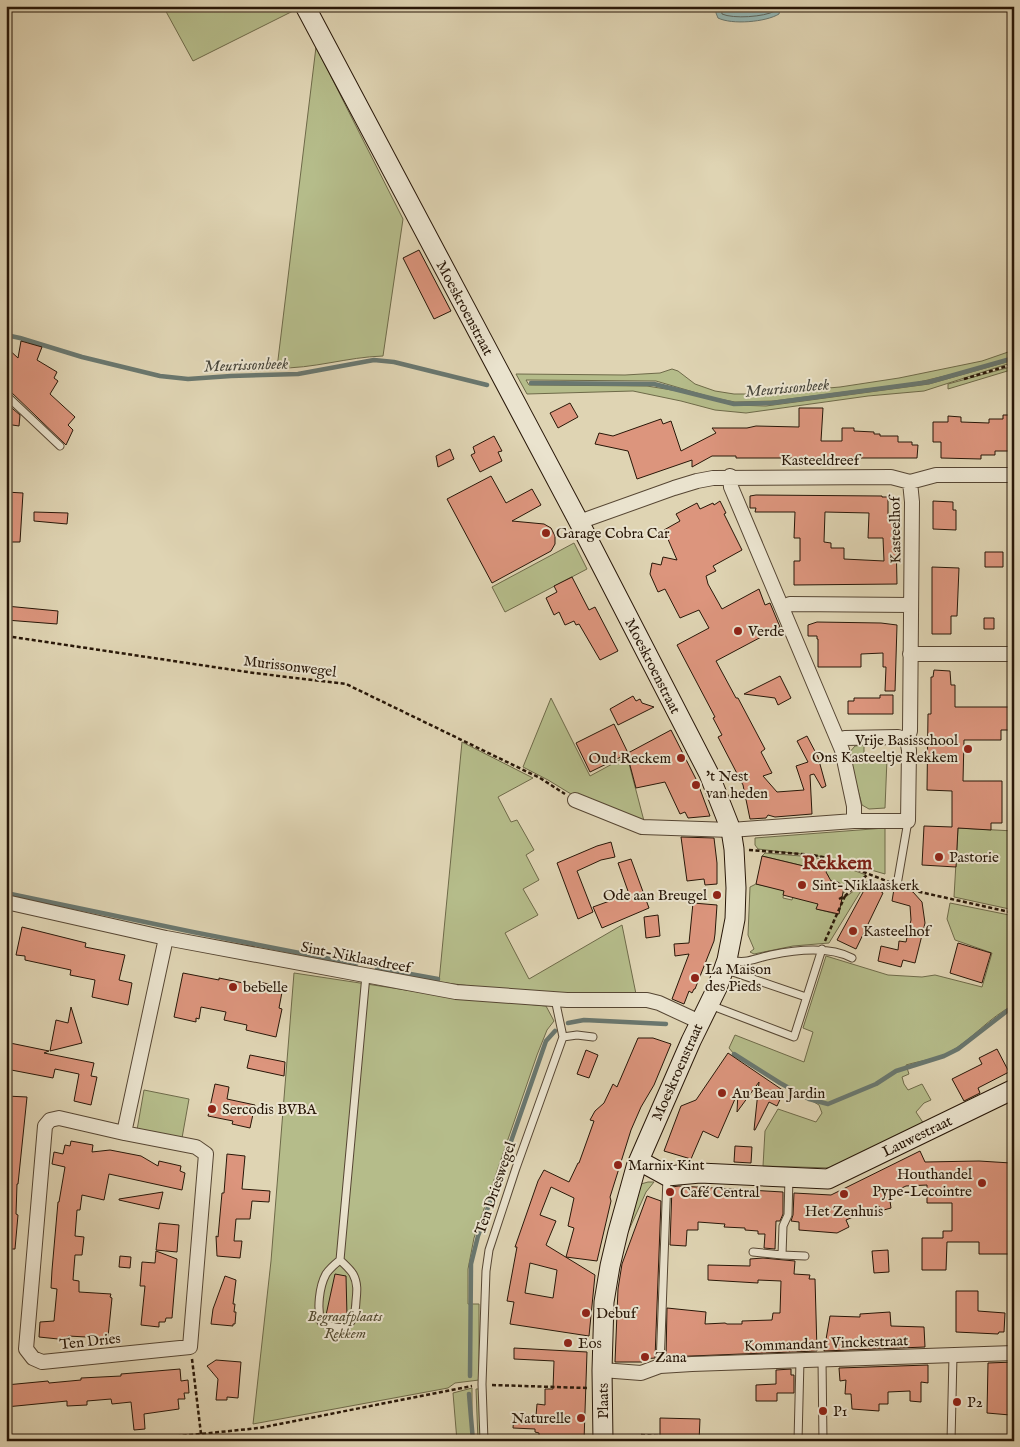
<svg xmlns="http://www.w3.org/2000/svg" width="1020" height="1447" font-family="'IM FELL English',serif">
<rect width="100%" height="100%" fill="#dfd4b3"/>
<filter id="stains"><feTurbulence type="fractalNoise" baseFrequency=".004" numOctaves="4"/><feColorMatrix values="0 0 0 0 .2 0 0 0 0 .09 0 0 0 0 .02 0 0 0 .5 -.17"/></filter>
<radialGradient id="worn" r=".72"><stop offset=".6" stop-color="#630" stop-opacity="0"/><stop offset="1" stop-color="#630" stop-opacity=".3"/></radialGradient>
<path fill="#b5bc8a" stroke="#6e6a49" d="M163,6H292L295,10L193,61Z
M316,47L403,219L383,356C347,357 313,369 277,368Z
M1014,350V357L970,370L915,383L773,401L735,402L714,398L656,381L526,380L529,385L647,386L678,391L734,405L766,406L929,384L1014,360V362L924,391L868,396L746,413L715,410L681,401L633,391L527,394L516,374L625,375L660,373L672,369L678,371L695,384L715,391L734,394H759L840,387L899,378L982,361Z
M1014,366V369L948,389V384Z
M574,543L587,569L505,612L492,587Z
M551,698L590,776L627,756L644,821L571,794L548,780L523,767Z
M462,742L533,778L498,797L511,822L517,820L534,850L526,855L539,880L523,889L538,915L505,933L529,979L622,925L636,994L551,993L494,989L439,982Z
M864,745V759H887L885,808L869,809L862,805L848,754L855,746Z
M885,828V874L826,857L758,849L755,845V838Z
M958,828L1014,831V910L954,897Z
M765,853L813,857L829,861L866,875L842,894L838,882L828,880V875H825L827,867L814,863L812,868L762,856Z
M867,881L829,943L793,946L754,954L750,952L754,949L748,935L750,887L756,884L784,890L783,898L792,900L794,893L818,904L817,909L836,914L839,902Z
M950,903L1014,916V1005C989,1017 972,1040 948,1053C936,1059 919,1061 906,1065L909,1074L902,1077L904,1084L908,1090L922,1084L931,1100L924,1103L916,1112L924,1124L832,1168L763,1166L765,1131L778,1109L816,1122L822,1113L819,1105L785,1085L780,1083L734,1054L729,1048L735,1035L804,1062L813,1032L803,1028L826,956L888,975L922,977L935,975L982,987L992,953L955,940L947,919Z
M294,973L439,995L546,1006L554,1021L547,1030L537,1055L474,1238L468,1269V1304H479V1380L455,1383L448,1388L253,1424L271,1261Z
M144,1090L189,1099L182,1138L137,1130Z
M648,1182H654L646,1192L628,1232L641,1184Z
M472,1388V1441H457L453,1393Z
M476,1389H479L481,1441H478Z"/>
<path fill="#95b7b4" stroke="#69776f" d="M716,6H781L779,14C766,22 732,25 718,18L716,13Z"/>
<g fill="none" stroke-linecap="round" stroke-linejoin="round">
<path stroke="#5e675e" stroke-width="1" d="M721,6L722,14C733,19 764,17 775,11L776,6"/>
<path stroke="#69776f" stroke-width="4.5" d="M6,335L20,338L82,357L160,376L188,379L231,376L298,374L374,360L394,362L487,385
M531,383L654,384L734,404L772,403L929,382L1014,358
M6,893L193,932L356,964
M377,968L438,979
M568,1023L584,1020L666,1024
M734,1054L780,1083L809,1099L828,1104L876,1084L896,1071L944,1056L958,1049L1007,1011L1014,1007
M470,1376L471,1264L478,1236L546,1041L555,1031
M469,1394L473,1441"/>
</g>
<path fill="#dc957d" stroke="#281708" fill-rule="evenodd" d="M419,250L451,311L434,319L403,258Z
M21,341L42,347L37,360L57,372L54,378L58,381L50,394L75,417L68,425L73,430L66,445L10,391L6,390V347L18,358Z
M6,403L20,415L19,426L6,424Z
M570,403L578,417L558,428L550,413Z
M799,408H823L821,441H842V428H854V431L874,432V434H880V436H898V442H912V445H918L917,458H736V456H712L692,467V460L637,479L628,451L595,444L599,433L613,436L661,419L663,424L671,421L681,451L716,433L712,428H747L756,426L799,427Z
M1003,415H1014V451H995V455H981V459L941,458V442H933V422H948V416L961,417V422L989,423V419H1003Z
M494,436L502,451L498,452L502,461L480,472L471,455L475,453L473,447Z
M450,449L454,459L438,467L436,456Z
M491,476L506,503L532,489L541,505L512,521L544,524L551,528L555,536V544L551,551L492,583L447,499Z
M6,492L23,493L20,542H6Z
M756,495L882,496V497H888V521H898L897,538H896L897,584L794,585V561H800V538H794L795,512H755L756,508H750V496ZM825,512L869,513L868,538H883L884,561L844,559V548H831V543L824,542Z
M720,501L726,513L724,514L742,550L713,566L716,571L706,576L708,584L722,609L759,589L765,605L770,603L780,627L716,661L736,698H738L765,749L761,752L772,773L763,776L777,792L804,790L796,766L808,762L797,741L807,736L818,757L826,786L822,788L814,774L810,775L812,814L775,817L768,815L766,818L750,819L743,785L718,737L722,735L713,718L715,717L677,645L709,628L699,610L680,618L665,589L658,592L650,574L652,563L661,565L663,557L677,560L664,530L680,521L676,514L697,503L700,509L713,503L714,505Z
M933,501L953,502V510H956V530L933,529Z
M34,512L68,513L67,524L34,521Z
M985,552H1003V567H985Z
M932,567L959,568L957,616H951V634H932Z
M572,577L589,610L595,607L618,651L600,660L579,624L576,625L574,621L565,625L559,612L554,615L546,598L557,592L554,586Z
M6,606L58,611L57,624L6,620Z
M984,618H994V629H984Z
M817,622L881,623L897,625L895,691H885L886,667H883V653L861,654V667H818V639H817V636H808V625Z
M934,670L950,671L951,685H955V707H1014V730H1001V740H964L963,781H1002V823H991V830L958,828L956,867L922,865L924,826L952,827V791L927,790L928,714H931V677H933Z
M780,676L791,698L778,705L775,698L744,694Z
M880,695H893V714H848V701H854V698H880Z
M633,696L636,701L640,699L642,703L654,707L618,725L610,709Z
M614,724L628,753L671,730L697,781L710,816L688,818L685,812L680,814L665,782L636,788L627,754L590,772L576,743Z
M681,837L714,838L717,863V884L705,885L704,879L687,881Z
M611,842L615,857L601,860L577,871L593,912L578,919L557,863L597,846Z
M762,856L812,868L814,863L828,867L826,872L831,881L838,882L844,887L839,914L816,909L818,904L783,895L784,891L756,884Z
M631,859L649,908L602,928L593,907L629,894L618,863Z
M868,883L883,893L856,949L837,940Z
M901,888L913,892L922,902L925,923L915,963L903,960L901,967L878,961L881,946L898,950L899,941L906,942L911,920L910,906L892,901L894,889L898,890Z
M693,903L717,905L715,934L714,941L695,989H694L692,993L689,991L684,1004L672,999L689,954L675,956L674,944L689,943Z
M658,915L660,936L646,938L644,917Z
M22,927L86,943L85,947L125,955L119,980L132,983L128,1005L92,997L95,980L70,975L71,970L25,960V956L16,955Z
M958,943L991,953L982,983L950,973Z
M183,973L219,980V978L258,986L259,982L283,987L279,1008L282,1009L276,1037L246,1030L247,1025L224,1020L226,1012L201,1007L199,1019L196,1018V1022L174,1017Z
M71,1007L82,1043L50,1051L56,1020L68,1023Z
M638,1038H653L671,1044L654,1085L641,1107L631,1130L610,1197L611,1201L597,1261L566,1257L574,1228L568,1226L574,1198L551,1187L540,1215L556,1221L546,1245L595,1275L589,1336L510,1324L514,1302L507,1301L517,1247H515L538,1181L544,1170L569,1182L578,1163H579L594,1121L590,1120L595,1111L604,1103L613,1084L617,1087ZM530,1263L557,1270L553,1298L525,1293Z
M10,1043L49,1051L44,1053L94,1063L91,1076L97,1077L91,1105L74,1101L79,1074L55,1069L53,1078L6,1069V1059Z
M997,1049L1009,1072L978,1088L980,1093L964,1101L952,1079L982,1064L979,1058Z
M586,1050L598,1055L589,1078L577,1074Z
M728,1053L784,1091L777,1106L769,1102L755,1130H754L759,1082L737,1112L738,1092L718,1138L703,1131L691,1159L664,1151L681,1106L696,1100Z
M250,1055L285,1062L284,1076L247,1068Z
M215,1084L229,1087L227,1099L255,1105L250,1128L232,1124L233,1121L208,1116Z
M6,1096L27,1097L18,1184H17L16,1214L18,1215L15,1249H6Z
M71,1141L93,1145L92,1152L110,1150L141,1156L158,1166L159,1161L181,1166L180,1171L185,1173L182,1190L109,1174L104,1200L82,1195L80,1210H77L75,1236L84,1237L82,1255H75L73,1280L79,1281V1292L111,1294L110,1297L112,1298L108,1337L105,1336V1338L68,1336V1340L39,1337L40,1322L54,1321L57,1289L51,1288L52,1270L58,1202H59L65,1167L52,1164L54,1152L63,1154L65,1145L70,1146Z
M735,1146L752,1147L751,1163L734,1162Z
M920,1151L925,1162L979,1161L1011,1163L1010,1254H979V1242H947L946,1270H922V1238H943V1231H952V1203H927V1185L906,1186L889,1194L891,1208L880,1211L879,1206L846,1220L849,1227L837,1233L799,1230V1222L791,1221L793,1215L794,1193L831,1195Z
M227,1154L245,1156L242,1189L270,1191L269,1202L252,1201L250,1219H236L234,1241H242L240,1258L217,1256L216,1236L218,1237L222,1193H224Z
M679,1186L783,1192V1214L780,1221H776L775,1249L764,1248L765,1234H758V1231L745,1230V1228L724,1227L725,1224L698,1222V1230H687L686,1246L670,1245L672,1187Z
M163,1192L159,1209L119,1200V1199Z
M647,1196L661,1201L655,1358L642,1359V1362H615L618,1289L622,1264Z
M159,1223L179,1225L177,1252L156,1250Z
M888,1250L889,1272L874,1273L872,1251Z
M156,1251L177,1259L172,1318H166L165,1322H159V1327L141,1325L145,1286H140L142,1262L155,1263Z
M120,1256L131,1257L130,1268L119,1267Z
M763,1258L795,1261L794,1274L810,1275L809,1279H815L817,1351L666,1357L667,1308L706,1312L705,1324L725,1323L727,1324H742V1321L772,1320L773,1313H780L781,1281L758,1280V1283L708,1280V1265L750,1266V1259Z
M335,1274L346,1276L347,1316L326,1315Z
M225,1276L236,1280L233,1304H235L234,1312H236L235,1324H233V1326L211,1324L213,1309Z
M956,1291H978V1311L1005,1313L1004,1332H999L998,1334L956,1332Z
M890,1312L891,1326L924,1327L925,1347L824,1351L830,1316L860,1317V1314Z
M514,1348L587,1352L584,1441H557V1439H549V1436H539V1433L535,1432V1429L513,1428L514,1415L536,1416L537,1404L545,1405V1389H553L554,1361L514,1359Z
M216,1360L241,1362L238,1398L227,1397V1400H216L218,1379L207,1366Z
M1014,1362V1381H1009L1010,1415L987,1413L988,1363Z
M928,1365V1383L921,1382V1402L910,1401V1391L888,1392V1404H879V1411L852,1409L851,1394H845L846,1380L840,1381L839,1368Z
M180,1369L181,1381L188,1380L189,1393H184L185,1399H178L179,1409L144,1414L145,1429L134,1430L131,1402L112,1404L111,1399L87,1401V1405L67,1406V1401L6,1407V1385L48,1381L49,1383L81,1380V1378L121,1376V1374Z
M791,1369V1375H794V1393H777V1401H756V1385L776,1384V1370Z
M660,1418L700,1419L699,1441H660Z"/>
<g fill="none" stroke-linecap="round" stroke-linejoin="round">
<defs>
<path id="lane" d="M6,395L60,446
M897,885L908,821
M728,960C748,964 752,959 771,955C795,950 829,946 852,958
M724,969L806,997
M555,999L563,1037
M710,1005L794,1037L822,949
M563,1037L577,1035L593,1037
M753,1252L782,1255L783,1226L788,1215L789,1177
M782,1255L805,1256
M340,1260C344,1264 350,1269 353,1274C358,1283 357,1292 356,1301C355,1326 345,1334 321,1322C317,1309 319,1287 326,1274C330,1268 335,1264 340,1260L366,975
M822,1360L823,1441
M660,1366L667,1177
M484,1441L482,1384L486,1271L489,1250L516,1168L563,1037
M798,1441L800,1360
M951,1441L953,1356"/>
<path id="street" d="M730,476L731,487L842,750L854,806V821
M910,482L936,475H1014
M579,522L674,488L697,481L713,478L891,477L910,482
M782,608L790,604L911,605
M910,654H1014
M838,740L845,738L898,737L907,740
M575,800L642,827L731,830L854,821H908L909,750L907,740L910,731L912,502L910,482
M6,902L166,938L456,992L567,1000H647L659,1003L700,1022
M124,1133L196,1147L206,1154L190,1347L42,1362L33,1358L26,1349L45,1126L50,1120L59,1118L124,1133L166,938
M602,1370L641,1373L660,1366L692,1364L1014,1353"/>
<path id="secondary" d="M305,6L579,522L709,774L731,830L734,849L736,888L735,919L727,960L717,988L691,1041L636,1167L618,1232L610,1266L604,1302L602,1370L603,1441
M645,1164L667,1176L700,1173L828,1179L1014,1089"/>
</defs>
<use href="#lane" stroke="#564633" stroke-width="9"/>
<use href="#street" stroke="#564633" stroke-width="16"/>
<use href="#secondary" stroke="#281708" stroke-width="21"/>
<path stroke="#281708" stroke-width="2.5" stroke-dasharray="4 2.5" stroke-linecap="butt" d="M964,379L1014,364
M6,636L254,673L346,684L540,778L565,794
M749,850L813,855L828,858L889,882
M906,888L920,892L1014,913
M839,899L845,896L868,874
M825,941L845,896
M192,1359L201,1434
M492,1385L587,1388
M641,1435L660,1436
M131,1441L259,1428L472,1386"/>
<use href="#lane" stroke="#eae3ce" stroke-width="7"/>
<use href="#street" stroke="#eae3ce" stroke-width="14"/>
<use href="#secondary" stroke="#eae3ce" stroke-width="19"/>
</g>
<g fill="#8f2418" stroke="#eae3ce" stroke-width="2">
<circle cx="546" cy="533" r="5"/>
<circle cx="738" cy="631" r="5"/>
<circle cx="968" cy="749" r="5"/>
<circle cx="681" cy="758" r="5"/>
<circle cx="696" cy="785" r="5"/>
<circle cx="939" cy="857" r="5"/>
<circle cx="802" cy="885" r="5"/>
<circle cx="717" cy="895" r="5"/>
<circle cx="853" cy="931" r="5"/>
<circle cx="695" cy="978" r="5"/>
<circle cx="233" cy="987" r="5"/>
<circle cx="722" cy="1093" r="5"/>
<circle cx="212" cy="1109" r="5"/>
<circle cx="618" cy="1165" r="5"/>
<circle cx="982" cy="1183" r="5"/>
<circle cx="670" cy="1192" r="5"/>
<circle cx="844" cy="1194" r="5"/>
<circle cx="586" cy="1313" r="5"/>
<circle cx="568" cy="1343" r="5"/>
<circle cx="645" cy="1357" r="5"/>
<circle cx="957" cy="1402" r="5"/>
<circle cx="823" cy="1411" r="5"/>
<circle cx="581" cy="1418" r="5"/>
</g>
<g text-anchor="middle" stroke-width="4" stroke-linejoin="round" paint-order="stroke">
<g font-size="15" fill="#281708" stroke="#eae3ce">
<text transform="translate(465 308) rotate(62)" y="5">Moeskroenstraat</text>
<text x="820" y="465">Kasteeldreef</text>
<text transform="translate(895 530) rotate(-91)" y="5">Kasteelhof</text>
<text transform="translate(290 666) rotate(7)" y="5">Murissonwegel</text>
<text transform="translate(653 666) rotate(63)" y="5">Moeskroenstraat</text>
<text transform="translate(356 957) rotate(11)" y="5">Sint-Niklaasdreef</text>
<text transform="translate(677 1072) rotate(-66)" y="5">Moeskroenstraat</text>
<text transform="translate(917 1136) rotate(-26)" y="5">Lauwestraat</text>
<text transform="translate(495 1188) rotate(-71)" y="5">Ten Drieswegel</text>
<text transform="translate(90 1341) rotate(-6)" y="5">Ten Dries</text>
<text transform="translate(826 1343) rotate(-2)" y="5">Kommandant Vinckestraat</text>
<text transform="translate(603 1401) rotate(-90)" y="5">Plaats</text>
</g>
<g font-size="15" fill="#281708" stroke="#eae3ce" text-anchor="start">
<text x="556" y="538">Garage Cobra Car</text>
<text x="748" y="636">Verde</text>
<text x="958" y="745" text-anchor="end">Vrije Basisschool<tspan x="958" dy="17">Ons Kasteeltje Rekkem</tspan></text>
<text x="671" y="763" text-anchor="end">Oud Reckem</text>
<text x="706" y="781">'t Nest<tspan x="706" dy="17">van heden</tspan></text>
<text x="949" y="862">Pastorie</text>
<text x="812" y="890">Sint-Niklaaskerk</text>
<text x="707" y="900" text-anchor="end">Ode aan Breugel</text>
<text x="863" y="936">Kasteelhof</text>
<text x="705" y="974">La Maison<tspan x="705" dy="17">des Pieds</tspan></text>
<text x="243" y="992">bebelle</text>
<text x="732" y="1098">Au Beau Jardin</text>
<text x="222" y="1114">Sercodis BVBA</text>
<text x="628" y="1170">Marnix Kint</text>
<text x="972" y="1179" text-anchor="end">Houthandel<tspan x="972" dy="17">Pype-Lecointre</tspan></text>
<text x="680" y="1197">Café Central</text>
<text x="844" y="1216" text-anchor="middle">Het Zenhuis</text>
<text x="596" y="1318">Debuf</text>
<text x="578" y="1348">Eos</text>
<text x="655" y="1362">Zana</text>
<text x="967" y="1407">P2</text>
<text x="833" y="1416">P1</text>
<text x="571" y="1423" text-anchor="end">Naturelle</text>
</g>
<g font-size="15" font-style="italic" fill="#52492f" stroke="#eae3ce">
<text x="345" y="1321">Begraafplaats<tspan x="345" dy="17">Rekkem</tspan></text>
</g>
<g font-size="16" font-style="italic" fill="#49473c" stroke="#eae3ce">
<text transform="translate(246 364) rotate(-2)" y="6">Meurissonbeek</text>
<text transform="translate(787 387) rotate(-5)" y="6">Meurissonbeek</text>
</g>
<g font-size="20" font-weight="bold" fill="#7a1f14" stroke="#eae3ce">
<text x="837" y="869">Rekkem</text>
</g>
</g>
<rect width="1020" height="1447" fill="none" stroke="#dfd4b3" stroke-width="25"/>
<rect x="8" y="8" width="1005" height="1432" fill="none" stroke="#281708" stroke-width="2.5"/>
<rect x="12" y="12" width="995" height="1422" fill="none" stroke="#281708"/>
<rect width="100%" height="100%" filter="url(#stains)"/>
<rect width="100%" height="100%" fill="url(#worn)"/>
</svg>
